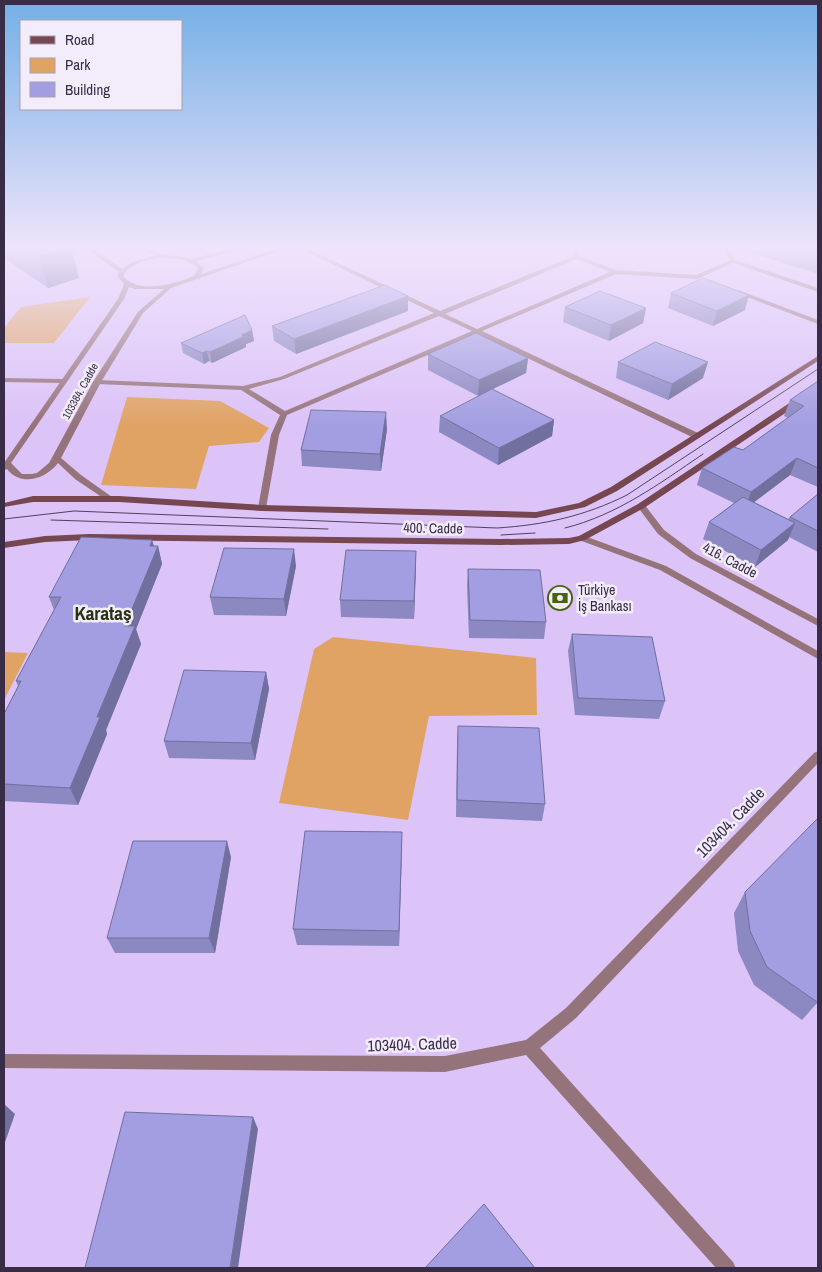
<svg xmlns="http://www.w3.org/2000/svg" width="822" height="1272" font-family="'Archivo Narrow',sans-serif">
<rect width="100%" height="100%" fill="#dcc3f8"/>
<path fill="#e0a364" d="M90,297L54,343H4V328L21,307Z
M127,397L220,401L269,428L259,442L209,446L196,489L101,485Z
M333,637L536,658L537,715L429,716L408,820L279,803L314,649Z
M4,652L28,653L4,700Z"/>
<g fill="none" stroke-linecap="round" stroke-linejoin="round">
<path fill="#95737a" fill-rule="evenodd" d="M299,248H306L440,311L574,256L571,248H577L579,256L616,270L696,275L730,260L724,248H730L735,260L818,288V292L733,263L697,279L616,274L482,331L700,434V438H694L477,334L287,415L279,435L266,508L262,511L258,508L271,435L280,415L241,390L97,384L93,382L97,380L243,386L280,377L434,313ZM577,259L610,272L477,329L445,314ZM439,316L472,331L285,411L249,389L284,379Z
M734,290H738L818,320V324L734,292Z
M4,378L63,379L67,381L63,383L4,382Z
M818,751V763L576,1018L540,1048L733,1262L736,1268H716L526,1055L445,1072L4,1068V1054L445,1056L526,1040L566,1008L814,753Z"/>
<path fill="#95737a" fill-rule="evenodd" d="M86,248H93L122,269L132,262L156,255L137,248C148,248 156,253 166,255C175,256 183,256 191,259L235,248H245L196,261L204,268L201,274L279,248H287L171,288L143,313L101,382L61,458L81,475L112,497L113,499L109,502L75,479L58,463C46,479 21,487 7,469L4,470V463L118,299L124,284L117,276L119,272ZM158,258C173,258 187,258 198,268L194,276C174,284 140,295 123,276C131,263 144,261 158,258ZM129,287L135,289H164L138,312L93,382L49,463L37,473L32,474H22L11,463L124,299Z
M641,503L644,504L664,530L696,554L818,619V626L690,558L658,534L637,506Z
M582,535L666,566L818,651V659L660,570L579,540L578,538L579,536Z"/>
<path fill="#764751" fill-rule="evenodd" d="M818,356V361L617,491L585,507L536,518L262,511L119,502H33L4,507V503L33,496H119L262,505L536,512L579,503L611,487Z
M815,386H818V391L644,508L585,540L569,544L501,545L89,540L45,542L4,548V542L45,536L89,534L501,539L569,538L579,536L638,504Z"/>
<path stroke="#4f425f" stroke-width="1" d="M4,519L74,511L497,528C544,525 585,516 627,495L818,369
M51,520L328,529
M565,528C617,515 659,484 703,454
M501,535L535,533"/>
</g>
<path fill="#8b88c2" d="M4,248H71L79,278L48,288L4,258Z
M621,248H641L634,252Z
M744,248H818V274L743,250Z
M671,293L745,310L713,326L668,308Z
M565,307L646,308L643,323L609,341L563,322Z
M408,311L296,354L274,341L272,326Z
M252,330L254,341L246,344V347L212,363L209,361L204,364L183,353L181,343Z
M428,354L528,358L526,373L493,389L554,420L552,436L498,465L439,432L440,416L478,396L428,370Z
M618,362L703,378L668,400L616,378Z
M818,381V487L790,475L754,502L788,519L790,517L818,494V552L789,537L788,540L755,567L703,539L709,522L734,503L697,485L702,468L743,450L788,418L784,416L790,400Z
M387,429L381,471L302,466L301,450Z
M152,540L154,546H158L162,564L136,629L141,644L106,730L107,734L78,805L4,801V714L18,686L16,681L54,610L49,597Z
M416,551L414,619L341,617L340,600Z
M296,566L286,616L214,615L210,597Z
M468,569L546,622L544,639L469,638L467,586Z
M572,634L665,701L659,719L575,715L568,651Z
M266,672L269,689L255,760L169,758L164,741Z
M458,726L545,804L542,821L456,817L457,743Z
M402,832L399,946L297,945L293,929Z
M231,857L215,953H115L107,938Z
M745,892L818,1002L802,1020L754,985L738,951L734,913Z"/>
<path fill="#716f9e" d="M68,248H71L79,278L48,288L39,256Z
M634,248H641L634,252Z
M749,295L745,310L713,326L717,311Z
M408,296V311L296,354L294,339Z
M646,308L643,323L609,341L611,325Z
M252,330L254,341L246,344V347L212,363L210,352Z
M207,351L209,361L204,364L202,353Z
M528,358L526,373L478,396L479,380Z
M708,362L703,378L668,400L672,384Z
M386,412L387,429L381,471L380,454Z
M554,420L552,436L498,465L499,448Z
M797,458L790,475L745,509L751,492Z
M795,523L788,540L755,567L761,550Z
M152,540L155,552L158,546L162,564L136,629L141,644L106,730L107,734L78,805L70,788L97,717L125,626L150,546Z
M294,549L296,566L286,616L284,599Z
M416,551V568L414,619V601Z
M266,672L269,689L255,760L251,743Z
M402,832V848L399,946V931Z
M227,841L231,857L215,953L209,938Z
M4,1104L15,1114L4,1145Z
M253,1117L258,1129L238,1268H230Z"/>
<path fill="#a29ee1" stroke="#716f9e" d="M26,248H68L39,256Z
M797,248H818V254Z
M703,278L749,295L717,311L671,293Z
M385,285L408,296L294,339L272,326Z
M600,291L646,308L611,325L565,307Z
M245,315L252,330L242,335L245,336L210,352L207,351L202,353L181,343Z
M476,333L528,358L479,380L428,354Z
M655,342L708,362L672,384L618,362Z
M818,381V468L797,458L751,492L702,468L734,447L743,450L804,406L790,400Z
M492,389L554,420L499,448L440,416Z
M311,410L386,412L380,454L301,450Z
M818,494V531L790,517Z
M743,497L795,523L761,550L709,522Z
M81,537L152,540L150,546H158L125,626H135L97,717H100L70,788L4,784V714L21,681H16L61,597H49Z
M224,548L294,549L284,599L210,597Z
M346,550L416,551L414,601L340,600Z
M468,569L540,570L546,622L470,620Z
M572,634L652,637L665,701L578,698Z
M184,670L266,672L251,743L164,741Z
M458,726L539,728L545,804L457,800Z
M818,818V1001L817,1002L767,967L750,931L745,892Z
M305,831L402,832L399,931L293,929Z
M133,841H227L209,938H107Z
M125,1112L253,1117L230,1268H85Z
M484,1204L535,1268H425Z"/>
<linearGradient id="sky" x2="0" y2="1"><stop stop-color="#73afe5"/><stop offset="0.58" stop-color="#efe4fc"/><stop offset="1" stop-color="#efe4fc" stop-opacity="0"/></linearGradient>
<rect width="822" height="426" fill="url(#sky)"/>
<defs>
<symbol id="bank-ring" viewBox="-11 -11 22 22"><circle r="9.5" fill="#f3edfb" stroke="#48610f" stroke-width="1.5"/><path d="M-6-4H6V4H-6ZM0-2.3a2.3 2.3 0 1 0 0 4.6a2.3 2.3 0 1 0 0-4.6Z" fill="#48610f"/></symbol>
</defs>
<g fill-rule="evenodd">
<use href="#bank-ring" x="546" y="584" width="28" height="28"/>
</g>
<g text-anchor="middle" stroke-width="5" stroke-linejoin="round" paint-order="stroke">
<g font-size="11" fill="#382c46" stroke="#f3edfb">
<text transform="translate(80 391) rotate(-61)" y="4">103384. Cadde</text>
</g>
<g font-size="14" fill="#382c46" stroke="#f3edfb">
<text transform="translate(433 528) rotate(1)" y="5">400. Cadde</text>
<text transform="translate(730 560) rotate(28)" y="5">416. Cadde</text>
</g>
<g font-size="14" fill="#382c46" stroke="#f3edfb" text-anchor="start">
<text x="578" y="595">Türkiye<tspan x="578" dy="16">İş Bankası</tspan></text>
</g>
<g font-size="16" fill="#382c46" stroke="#f3edfb">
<text transform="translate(730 822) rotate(-46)" y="6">103404. Cadde</text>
<text transform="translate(412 1044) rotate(-2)" y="6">103404. Cadde</text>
</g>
<g font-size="19" font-weight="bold" fill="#26330e" stroke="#f3edfb">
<text x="103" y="620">Karataş</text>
</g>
</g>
<rect width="822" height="1272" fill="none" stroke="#382c46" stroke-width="10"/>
<rect x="20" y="20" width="162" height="90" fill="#f3edfb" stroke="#a8a0b3"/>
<rect x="30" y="36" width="25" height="8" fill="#764751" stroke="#a8a0b3"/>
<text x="65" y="45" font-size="15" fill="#382c46">Road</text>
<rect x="30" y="58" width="25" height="15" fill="#e0a364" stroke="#a8a0b3"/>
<text x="65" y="70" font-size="15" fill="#382c46">Park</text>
<rect x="30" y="82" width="25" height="15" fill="#a29ee1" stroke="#a8a0b3"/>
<text x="65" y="95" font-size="15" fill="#382c46">Building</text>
</svg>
